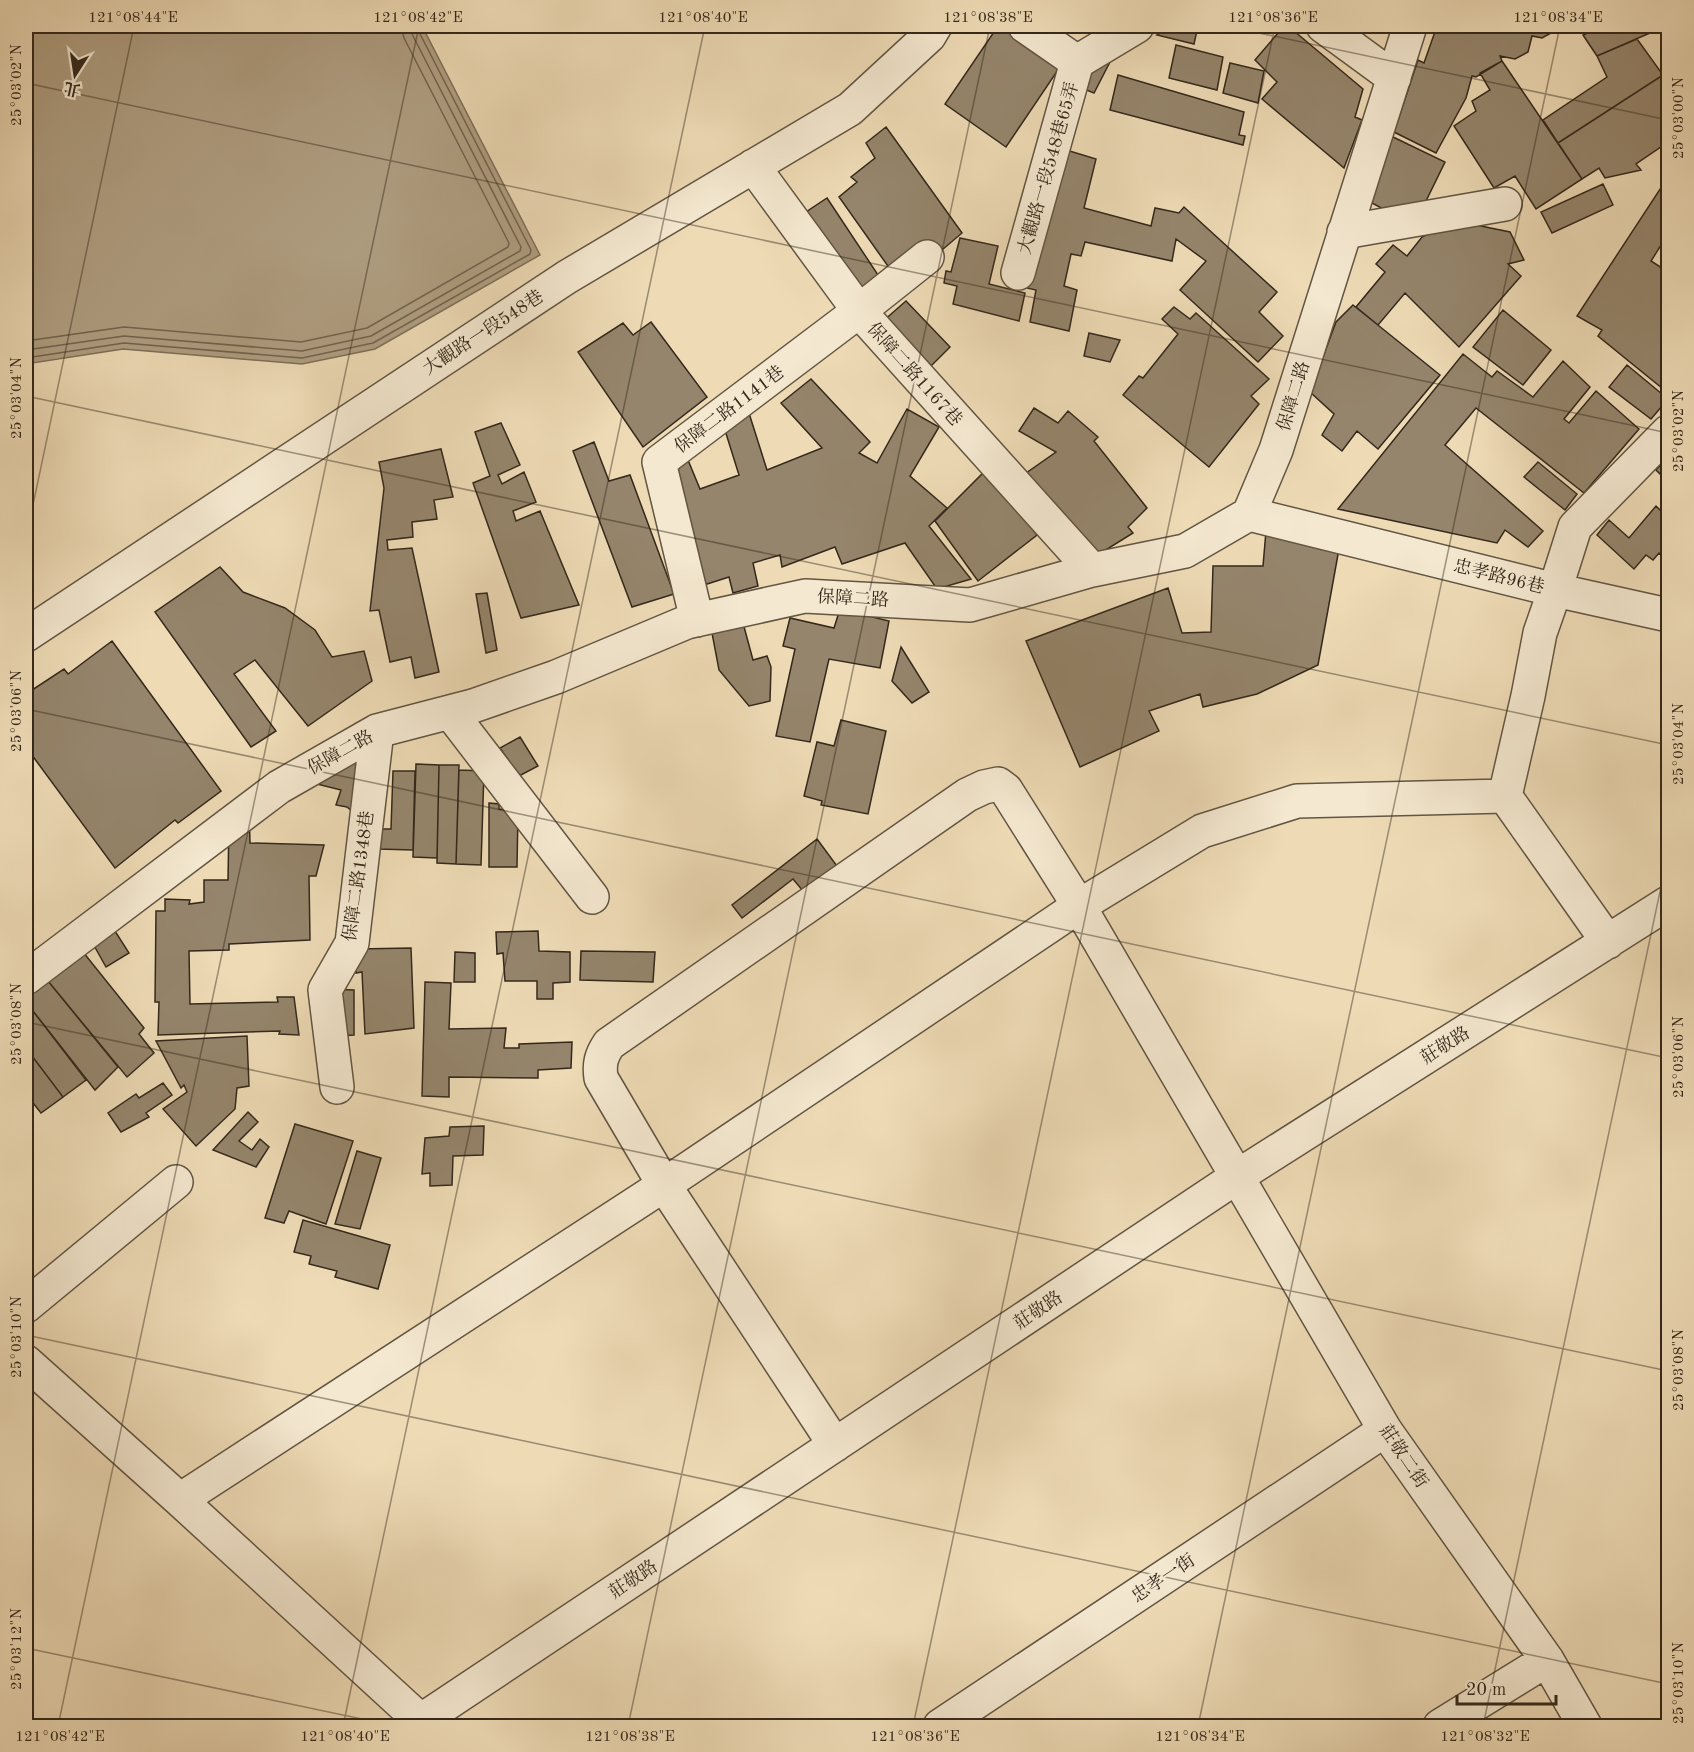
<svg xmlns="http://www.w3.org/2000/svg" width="1694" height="1752" font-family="'Old Standard TT','Noto Serif TC',serif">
<rect width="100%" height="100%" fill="#eedbb6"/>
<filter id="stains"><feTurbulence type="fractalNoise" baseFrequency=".00333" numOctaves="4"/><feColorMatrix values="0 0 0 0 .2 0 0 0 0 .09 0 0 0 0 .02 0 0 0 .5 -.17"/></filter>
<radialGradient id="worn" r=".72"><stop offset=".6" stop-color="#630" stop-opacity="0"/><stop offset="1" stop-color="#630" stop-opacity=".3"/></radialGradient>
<path fill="#af9e81" stroke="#7e6f58" stroke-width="1.5" d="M26,26H422L540,255L375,349L302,364L123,349L26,364Z"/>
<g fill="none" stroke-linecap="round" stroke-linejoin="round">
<path stroke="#72634e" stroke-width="1.5" d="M26,341L124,327L301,342L367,328L508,247L509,243L404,38L401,26
M26,350L124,336L302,351L371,336L520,251L521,247L412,34L410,26
M26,358L124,343L302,358L373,343L530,254L531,250L418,30V26"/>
</g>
<path fill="#95856c" stroke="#34281b" stroke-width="1.5" d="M998,26H1008L1062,64L1006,147L945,104Z
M1172,26H1198L1194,44L1157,35Z
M1284,26H1288L1363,89L1355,117L1362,120L1344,168L1262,99L1277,82L1255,60Z
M1437,26H1553L1551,33L1542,38L1532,36L1528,52L1515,59L1500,56L1502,61L1476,77L1472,76L1466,98L1436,153L1394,132L1418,60L1424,63Z
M1605,26H1666L1597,56L1583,35Z
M1637,39L1663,75L1558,143L1543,120L1607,77L1597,56Z
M1176,45L1223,57L1217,90L1169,78Z
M1097,56L1111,60L1094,93L1079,87Z
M1502,61L1582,179L1536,209L1515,176L1494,188L1454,126L1476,111L1472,101L1490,90L1480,73Z
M1230,63L1264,71L1258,103L1223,93Z
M1118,75L1244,112L1239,135L1245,136L1243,145L1110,110Z
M1663,75L1668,80V142L1636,164L1641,170L1605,178L1599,168L1582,179L1558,143Z
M886,127L962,233L942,250L938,244L895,276L839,197L857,182L851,177L875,158L866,143Z
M1391,136L1445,162L1424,205L1385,210L1370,202Z
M1063,149L1096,159L1084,208L1151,226L1155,208L1179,213L1184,207L1277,292L1259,312L1283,336L1258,362L1180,290L1206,261L1176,239L1172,261L1085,242L1081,256L1071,254L1064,286L1077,290L1069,331L1030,322L1036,290L1027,288Z
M1668,177V234L1651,261L1668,272V393L1598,336L1602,330L1577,316Z
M1603,184L1613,205L1552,233L1541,212Z
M827,198L884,284L857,303L800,216Z
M1451,223H1466L1510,232L1524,260L1508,264L1521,276L1459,347L1405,293L1378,325L1356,307L1385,272L1376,264L1393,245L1407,256L1422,237Z
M960,238L998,246L989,284L1025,293L1019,321L953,304L957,286L944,283L946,271L951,272Z
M906,301L950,347L927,370L882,322Z
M1353,305L1440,375L1378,449L1357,431L1342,451L1322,435L1334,414L1310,392L1336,322Z
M1174,307L1190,319L1196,313L1269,379L1251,396L1259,404L1209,467L1123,395L1139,376L1143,378L1178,334L1162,319Z
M1503,310L1551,350L1523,385L1473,347Z
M651,322L707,397L643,447L578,352L623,323L633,335Z
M1089,333L1120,340L1110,362L1084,356Z
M1463,354L1492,377L1497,371L1533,397L1563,361L1590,387L1564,419L1569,423L1596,391L1639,429L1584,493L1476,408L1445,445L1543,531L1528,547L1505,530L1497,543L1338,509Z
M1627,365L1668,399L1651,419L1609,387Z
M811,379L870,442L859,453L877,463L907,409L939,427L910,476L947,508L929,526L971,579L937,589L905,543L842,564L835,547L782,567L780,555L753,563L758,586L733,593L729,577L704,585L675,472L688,460L700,489L739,475L724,427L748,410L767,470L822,448L781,403Z
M1034,408L1058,423L1068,411L1098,437L1094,441L1147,508L1128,527L1133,533L1088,561L1022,476L1056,452L1019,431Z
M501,423L520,465L498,475L502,484L524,472L536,502L513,511L516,521L540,511L579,605L521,618L473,483L490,476L475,432Z
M594,442L609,481L630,475L674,594L632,607L573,451Z
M441,449L453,497L434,500L437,519L412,522L413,537L387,540L388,550L412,548L439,672L415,678L411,657L390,662L379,610L370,611L384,488L379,462Z
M1668,457V482L1656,470Z
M1538,462L1577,494L1565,510L1524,477Z
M989,467L1037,535L978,581L935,521Z
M1656,506L1668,518V561L1659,553L1653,560L1646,555L1634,569L1597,535L1609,520L1629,538Z
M1266,531L1339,549L1318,665L1257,694L1203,707L1200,694L1149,711L1159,731L1080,767L1026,641L1168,588L1182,633L1211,632L1213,566H1263Z
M220,567L243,592L285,608L315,630L332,657L364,651L372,681L308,726L255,660L234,674L276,731L251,747L155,612Z
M487,593L497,650L486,653L476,594Z
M840,609L889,621L880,668L829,659L810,742L776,736L795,649L783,646L790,618L834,628Z
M743,623L753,660L767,656L771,667L770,701L749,706L719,670L712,633Z
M112,641L221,791L178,823L175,820L115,868L26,747V694L64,669L68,674Z
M901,647L929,692L912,703L892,681Z
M841,720L886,731L868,814L821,805L822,801L804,796L817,742L834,746Z
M520,737L538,766L519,776L500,748Z
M333,754L368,757L354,813L347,807L336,805L341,790L317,784Z
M416,764L439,765L437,858L413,857Z
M439,765H459L456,864L437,863Z
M459,770L484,771L481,865L456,864Z
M393,771H415L413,850L378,849L379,829H391Z
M489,803L499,804V809L518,811L517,867H489Z
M249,806L250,843L324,845L316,876H309L310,940L229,944V950L189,951L190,1004L278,1002L277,997H294L299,1035L279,1034L280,1031L158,1035L159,1002H155L156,911H165V899L190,900L189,904L204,902V880H228L229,822Z
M817,839L837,866L803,891L793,879L742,918L732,905Z
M106,917L129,953L106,967L87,933Z
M538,931L539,951L570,952V982L553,983V999H537V981H505L503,953L497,954L496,932Z
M75,942L144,1028L139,1034L154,1053L127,1077L39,970Z
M411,948L414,1028L365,1034L362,972L356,973L357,949Z
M581,951L655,952L653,982L580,980Z
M455,952L475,953V982H454Z
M39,970L118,1067L95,1090L26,1002V980Z
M425,982L451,983L449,1029L506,1028L504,1048H519V1044L572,1042L571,1068L538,1070V1078L449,1077V1097L422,1096Z
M328,989L354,990V1035L323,1037Z
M26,1002L86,1080L63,1097L26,1048Z
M247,1036L249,1086L237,1088L235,1109L196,1146L163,1109L187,1092L184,1085L181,1088L156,1041Z
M26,1048L63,1097L41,1113L26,1094Z
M163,1083L172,1095L146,1113L149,1117L121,1132L108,1113L136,1094L139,1098Z
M248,1112L258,1122L239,1141L252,1150L260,1139L269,1147L256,1167L213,1150Z
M295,1124L353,1141L326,1224L289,1211L284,1223L265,1218Z
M484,1126L483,1155L453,1156L452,1185L430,1186V1173L422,1174L425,1138L449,1136L450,1127Z
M357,1151L381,1158L360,1229L335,1224Z
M303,1220L390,1245L378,1289L335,1277L337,1271L309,1264L311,1256L294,1252Z"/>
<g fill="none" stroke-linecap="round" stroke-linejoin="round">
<defs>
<path id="minor" d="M1025,26L1077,62
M1323,26L1394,78
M1077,62L1137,26
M753,166L859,311L1092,570
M1344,232L1505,204
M1018,273L1077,62
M1249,514L1555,590L1575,527L1668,432
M697,620L659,462L859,311L927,257
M26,635L567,277L850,109L929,36L935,26
M450,712L592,897
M1608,942L1505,796L1528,696L1540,633L1555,590L1668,615
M26,978L279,787L377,731L473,706L556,677L687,622L805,596L970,605L1092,570L1185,551L1249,514L1276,450L1410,26
M337,1087L325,990L352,943L377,731
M26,1306L176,1182
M26,1362L180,1500L421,1721
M835,1445L664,1185L601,1078C599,1064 601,1056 609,1044L967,795L984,787L998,784L1006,790L1079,906L1385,1430L1547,1660L1585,1726
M180,1500L664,1185L1079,906L1202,831L1297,801L1505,796
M413,1726L1238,1176L1668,903
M940,1726L1385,1430
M1440,1726L1547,1660"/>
</defs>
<use href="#minor" stroke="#625542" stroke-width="36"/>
<use href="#minor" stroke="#f4e8d0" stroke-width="33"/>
</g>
<path fill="none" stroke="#34281b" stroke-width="1.5" stroke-opacity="0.45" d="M1226,26L1668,120M26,83L1668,433M26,396L1668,745M26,538L134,26M26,709L1668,1058M26,1022L1668,1371M26,1335L1668,1684M26,1648L395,1726M58,1726L419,26M343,1726L705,26M628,1726L990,26M913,1726L1275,26M1198,1726L1560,26M1483,1726L1668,854"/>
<g text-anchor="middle" stroke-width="4.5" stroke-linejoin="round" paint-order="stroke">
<g font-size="18" fill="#34281b" stroke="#f4e8d0">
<text transform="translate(1048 168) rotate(-74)" y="6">大觀路一段548巷65弄</text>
<text transform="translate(483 332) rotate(-33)" y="6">大觀路一段548巷</text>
<text transform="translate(915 374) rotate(48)" y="6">保障二路1167巷</text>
<text transform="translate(1293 396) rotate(-73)" y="6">保障二路</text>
<text transform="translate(729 409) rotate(-37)" y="6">保障二路1141巷</text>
<text transform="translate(1499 576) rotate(14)" y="6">忠孝路96巷</text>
<text transform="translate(853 598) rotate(3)" y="6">保障二路</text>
<text transform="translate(340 752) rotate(-29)" y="6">保障二路</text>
<text transform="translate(358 876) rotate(-82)" y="6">保障二路1348巷</text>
<text transform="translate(1445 1045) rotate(-32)" y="6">莊敬路</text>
<text transform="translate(1038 1310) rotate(-34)" y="6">莊敬路</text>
<text transform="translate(1404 1456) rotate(56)" y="6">莊敬二街</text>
<text transform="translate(1163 1578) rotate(-34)" y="6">忠孝一街</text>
<text transform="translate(633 1579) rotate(-34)" y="6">莊敬路</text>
</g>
</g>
<rect width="1694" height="1752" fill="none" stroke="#eedbb6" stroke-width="66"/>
<g transform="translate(75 75) rotate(192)" stroke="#f4e8d0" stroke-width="4.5" paint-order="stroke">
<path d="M0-4.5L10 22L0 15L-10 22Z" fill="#34281b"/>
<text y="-9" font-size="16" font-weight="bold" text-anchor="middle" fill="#34281b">北</text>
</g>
<path d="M1457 1695v9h99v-9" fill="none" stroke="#34281b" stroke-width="3"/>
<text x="1466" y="1695" font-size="18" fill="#34281b" stroke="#f4e8d0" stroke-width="4.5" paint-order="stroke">20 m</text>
<rect x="33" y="33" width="1628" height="1686" fill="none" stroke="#34281b" stroke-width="2"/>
<g font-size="15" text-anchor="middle" fill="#34281b">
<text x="133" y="22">121°08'44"E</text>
<text x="418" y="22">121°08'42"E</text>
<text x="703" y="22">121°08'40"E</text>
<text x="988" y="22">121°08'38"E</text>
<text x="1273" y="22">121°08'36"E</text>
<text x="1558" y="22">121°08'34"E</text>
<text transform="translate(16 85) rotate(-90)" y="5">25°03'02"N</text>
<text transform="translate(1678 118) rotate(-90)" y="5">25°03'00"N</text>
<text transform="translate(16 398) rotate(-90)" y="5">25°03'04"N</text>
<text transform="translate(1678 431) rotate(-90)" y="5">25°03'02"N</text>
<text transform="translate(16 711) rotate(-90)" y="5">25°03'06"N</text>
<text transform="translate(1678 744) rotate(-90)" y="5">25°03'04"N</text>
<text transform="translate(16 1024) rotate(-90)" y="5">25°03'08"N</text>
<text transform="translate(1678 1057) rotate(-90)" y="5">25°03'06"N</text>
<text transform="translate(16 1337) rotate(-90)" y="5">25°03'10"N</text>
<text transform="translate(1678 1370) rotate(-90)" y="5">25°03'08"N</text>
<text transform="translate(16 1649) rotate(-90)" y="5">25°03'12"N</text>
<text transform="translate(1678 1683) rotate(-90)" y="5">25°03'10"N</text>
<text x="60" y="1741">121°08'42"E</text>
<text x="345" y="1741">121°08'40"E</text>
<text x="630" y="1741">121°08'38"E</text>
<text x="915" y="1741">121°08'36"E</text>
<text x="1200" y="1741">121°08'34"E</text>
<text x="1485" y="1741">121°08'32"E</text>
</g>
<rect width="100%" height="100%" filter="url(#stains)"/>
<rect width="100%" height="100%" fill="url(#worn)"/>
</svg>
